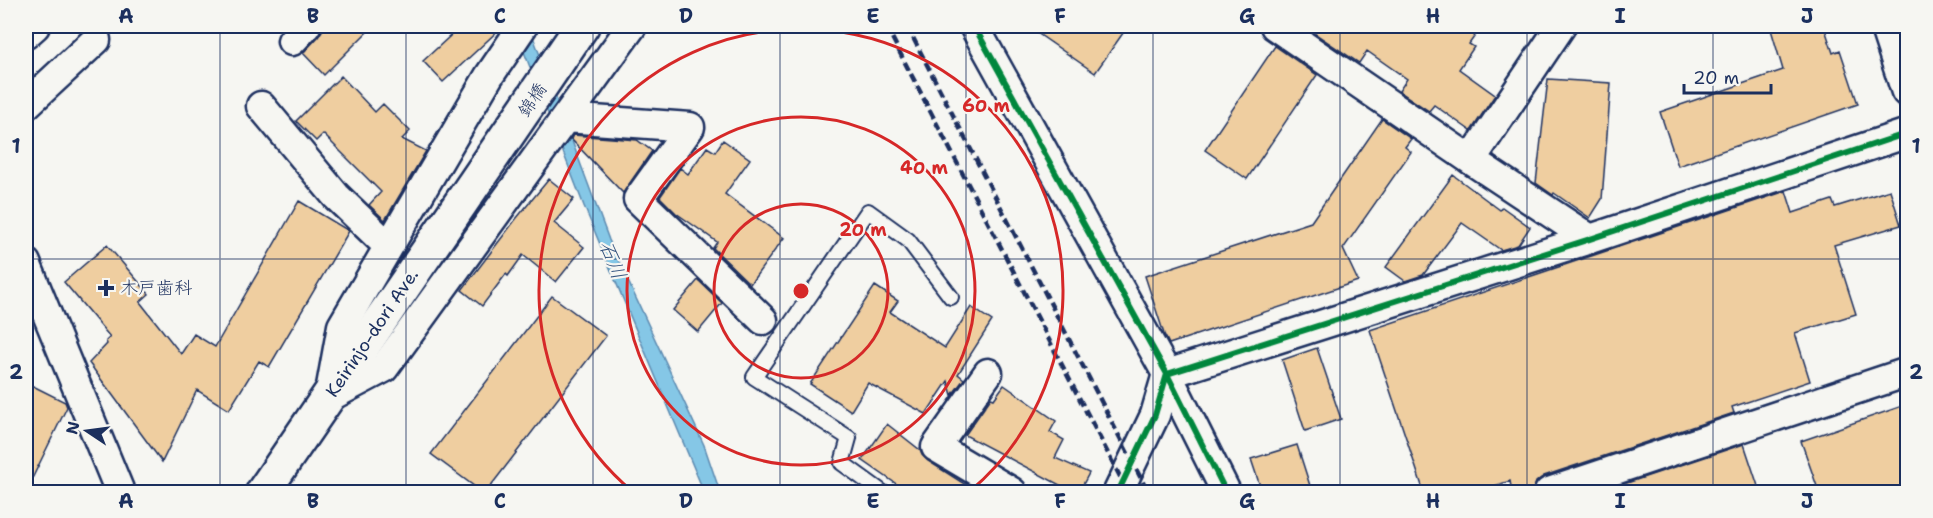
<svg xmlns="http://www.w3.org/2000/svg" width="1933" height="518" font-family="'Shantell Sans','Klee One',sans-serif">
<rect width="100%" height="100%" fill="#f6f6f2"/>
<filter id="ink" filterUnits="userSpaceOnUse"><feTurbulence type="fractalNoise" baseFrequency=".0167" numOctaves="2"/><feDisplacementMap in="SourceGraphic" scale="12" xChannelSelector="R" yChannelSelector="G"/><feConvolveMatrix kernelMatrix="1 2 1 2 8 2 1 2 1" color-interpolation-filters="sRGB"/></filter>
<g filter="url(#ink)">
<path fill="#85c7e6" stroke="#5b8ab0" stroke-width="1.5" d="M514,26H529L609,240L704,445L720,492H704L584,206Z"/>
<path fill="#efcea0" stroke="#1b2f5e" stroke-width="1.5" d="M325,26H373L324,75L303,53L318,37Z
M461,26H503L443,82L423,61Z
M1027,26H1128L1095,73Z
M1304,26H1482L1469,44L1474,47L1459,69L1495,95L1471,131L1434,105L1429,111L1399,91L1407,79L1367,51L1359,63Z
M1770,26H1824L1833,53L1840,50L1858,104L1678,166L1660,112L1783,70Z
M1275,46L1317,75L1247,179L1205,150Z
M341,76L375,112L383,104L410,131L402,139L426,151L385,220L369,205L381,192L323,134L316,141L296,121Z
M1548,79L1611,83L1602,199L1590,218L1554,193L1553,195L1536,183Z
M1382,119L1411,139L1405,147L1411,152L1343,249L1358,281L1169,344L1164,334L1145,276L1311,222Z
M573,135L637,140L652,151L623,193L571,139Z
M723,140L750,159L725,194L784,238L750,284L713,248L717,242L676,213L660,197L680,168L688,174L707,147L715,152Z
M1453,175L1500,210L1502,207L1530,227L1518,245L1501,250L1462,223L1423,275L1405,281L1386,267Z
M549,179L574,199L554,223L584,247L556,282L523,255L508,276L506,274L482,306L462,290L516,219Z
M1890,190L1901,225L1834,245L1856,314L1795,333L1810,381L1732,407L1734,413L1544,476L1536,482L1533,492H1512L1510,481L1475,492H1424L1370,330L1786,191L1793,213L1832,200L1835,207Z
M299,201L349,231L269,367L259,361L229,410L197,390L162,462L89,363L107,344L106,341L110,337L64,282L107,245L149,294L140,302L181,354L194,334L215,347Z
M698,280L722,303L698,332L673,310Z
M875,286L898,301L890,312L945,348L971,307L992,321L958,374L964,379L952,395L948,381L926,414L868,383L851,411L810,384Z
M552,296L606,336L486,492H482L431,454Z
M1317,348L1341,419L1305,431L1282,360Z
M1004,385L1056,421L1050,432L1064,440L1055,458L1089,473L1079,492H1073L965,435L991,398L994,399Z
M33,386L65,402L67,407L26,491V400Z
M1908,404V492H1819L1801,441Z
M887,424L920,450L922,455L928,461L977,492H908L862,460Z
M1744,444L1760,492H1600Z
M1297,445L1312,492H1262L1251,459Z"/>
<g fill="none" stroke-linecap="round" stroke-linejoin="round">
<defs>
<path id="service" d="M882,492L842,463L849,438L754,377L868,211L908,240L951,297"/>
<path id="minor" d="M974,26L1167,374L1226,492
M1275,26L1471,160
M1561,26L1471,160L1590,239
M26,34L35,26
M292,41L306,26
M26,105L96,40
M261,106L336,196L388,246
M566,118L690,127L638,199L763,320
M26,263L120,492
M988,373L936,447L1012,492
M330,392L342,326L489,76L523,26
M329,397L384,368L632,26
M1118,492L1155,415L1167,374L1590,239L1908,133
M1549,492L1908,372"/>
<path id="tertiary" d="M1887,26L1908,90"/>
<path id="primary" d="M263,492L582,26"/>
</defs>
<use href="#service" stroke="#1b2f5e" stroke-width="18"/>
<use href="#minor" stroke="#1b2f5e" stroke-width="33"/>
<use href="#tertiary" stroke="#1b2f5e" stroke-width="38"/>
<use href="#primary" stroke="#1b2f5e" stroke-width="38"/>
<use href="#service" stroke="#f6f6f2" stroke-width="14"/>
<use href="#minor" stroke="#f6f6f2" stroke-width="28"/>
<use href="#tertiary" stroke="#f6f6f2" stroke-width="33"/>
<use href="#primary" stroke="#f6f6f2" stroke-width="33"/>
<path stroke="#1b2f5e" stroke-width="4.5" stroke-dasharray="9 4.5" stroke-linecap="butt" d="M886,26L1128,492
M907,26L1148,492"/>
<defs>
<path id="cycleway" d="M974,26L1167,374L1226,492
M1118,492L1155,415L1167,374L1590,239L1908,133"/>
</defs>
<use href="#cycleway" stroke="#f6f6f2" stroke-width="10"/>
<use href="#cycleway" stroke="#00873e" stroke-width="6"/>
</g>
</g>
<path fill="none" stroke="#1b2f5e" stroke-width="1.5" stroke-opacity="0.55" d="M220,26V492M406,26V492M593,26V492M780,26V492M966,26V492M1153,26V492M1340,26V492M1527,26V492M1713,26V492M26,259H1908"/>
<g fill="none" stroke="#d62828" stroke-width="3">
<circle cx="801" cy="291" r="87"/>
<circle cx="801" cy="291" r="174"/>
<path d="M633 492A262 262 0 1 1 969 492"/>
</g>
<path fill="#1b2f5e" stroke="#f6f6f2" stroke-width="2" d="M103 279h6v6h6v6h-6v6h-6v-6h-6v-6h6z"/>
<g text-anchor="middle" stroke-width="4.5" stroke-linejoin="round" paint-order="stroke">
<g font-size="18" fill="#1b2f5e" stroke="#f6f6f2">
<text transform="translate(532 100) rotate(-56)" y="6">錦橋</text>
<text transform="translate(372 333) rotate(-56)" y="6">Keirinjo-dori Ave.</text>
</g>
<g font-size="18" fill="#1b2f5e" stroke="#f6f6f2" text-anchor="start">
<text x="120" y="294">木戸歯科</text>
</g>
<g font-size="20" font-style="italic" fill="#365580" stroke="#f6f6f2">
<text transform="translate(613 260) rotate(68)" y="7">石川</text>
</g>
</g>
<circle cx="801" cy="291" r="9" fill="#d62828" stroke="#f6f6f2" stroke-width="3"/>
<g font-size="18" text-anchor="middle" font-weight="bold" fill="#d62828" stroke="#f6f6f2" stroke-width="4.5" stroke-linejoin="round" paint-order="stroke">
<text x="986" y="112">60 m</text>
<text x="924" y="174">40 m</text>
<text x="863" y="236">20 m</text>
</g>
<rect width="1933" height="518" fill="none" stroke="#f6f6f2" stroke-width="66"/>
<g transform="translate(87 431) rotate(283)" stroke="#f6f6f2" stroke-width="4.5" paint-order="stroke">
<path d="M0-4.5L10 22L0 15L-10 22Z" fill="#1b2f5e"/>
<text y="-9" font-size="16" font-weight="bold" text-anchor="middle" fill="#1b2f5e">N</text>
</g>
<path d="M1684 84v9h87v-9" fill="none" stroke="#1b2f5e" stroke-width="3"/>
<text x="1693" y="84" font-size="18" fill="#1b2f5e" stroke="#f6f6f2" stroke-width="4.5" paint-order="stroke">20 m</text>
<rect x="33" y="33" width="1867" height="452" fill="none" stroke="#1b2f5e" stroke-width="2"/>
<g font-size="20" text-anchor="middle" font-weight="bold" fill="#1b2f5e">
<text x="126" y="23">A</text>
<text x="313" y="23">B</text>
<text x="500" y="23">C</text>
<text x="686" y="23">D</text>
<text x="873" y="23">E</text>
<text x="1060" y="23">F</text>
<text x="1247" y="23">G</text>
<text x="1433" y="23">H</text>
<text x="1620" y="23">I</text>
<text x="1807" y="23">J</text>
<text x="16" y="153">1</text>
<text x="1916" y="153">1</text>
<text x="16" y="379">2</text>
<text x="1916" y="379">2</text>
<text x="126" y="508">A</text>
<text x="313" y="508">B</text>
<text x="500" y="508">C</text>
<text x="686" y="508">D</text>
<text x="873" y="508">E</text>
<text x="1060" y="508">F</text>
<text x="1247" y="508">G</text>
<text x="1433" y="508">H</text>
<text x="1620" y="508">I</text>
<text x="1807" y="508">J</text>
</g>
</svg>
